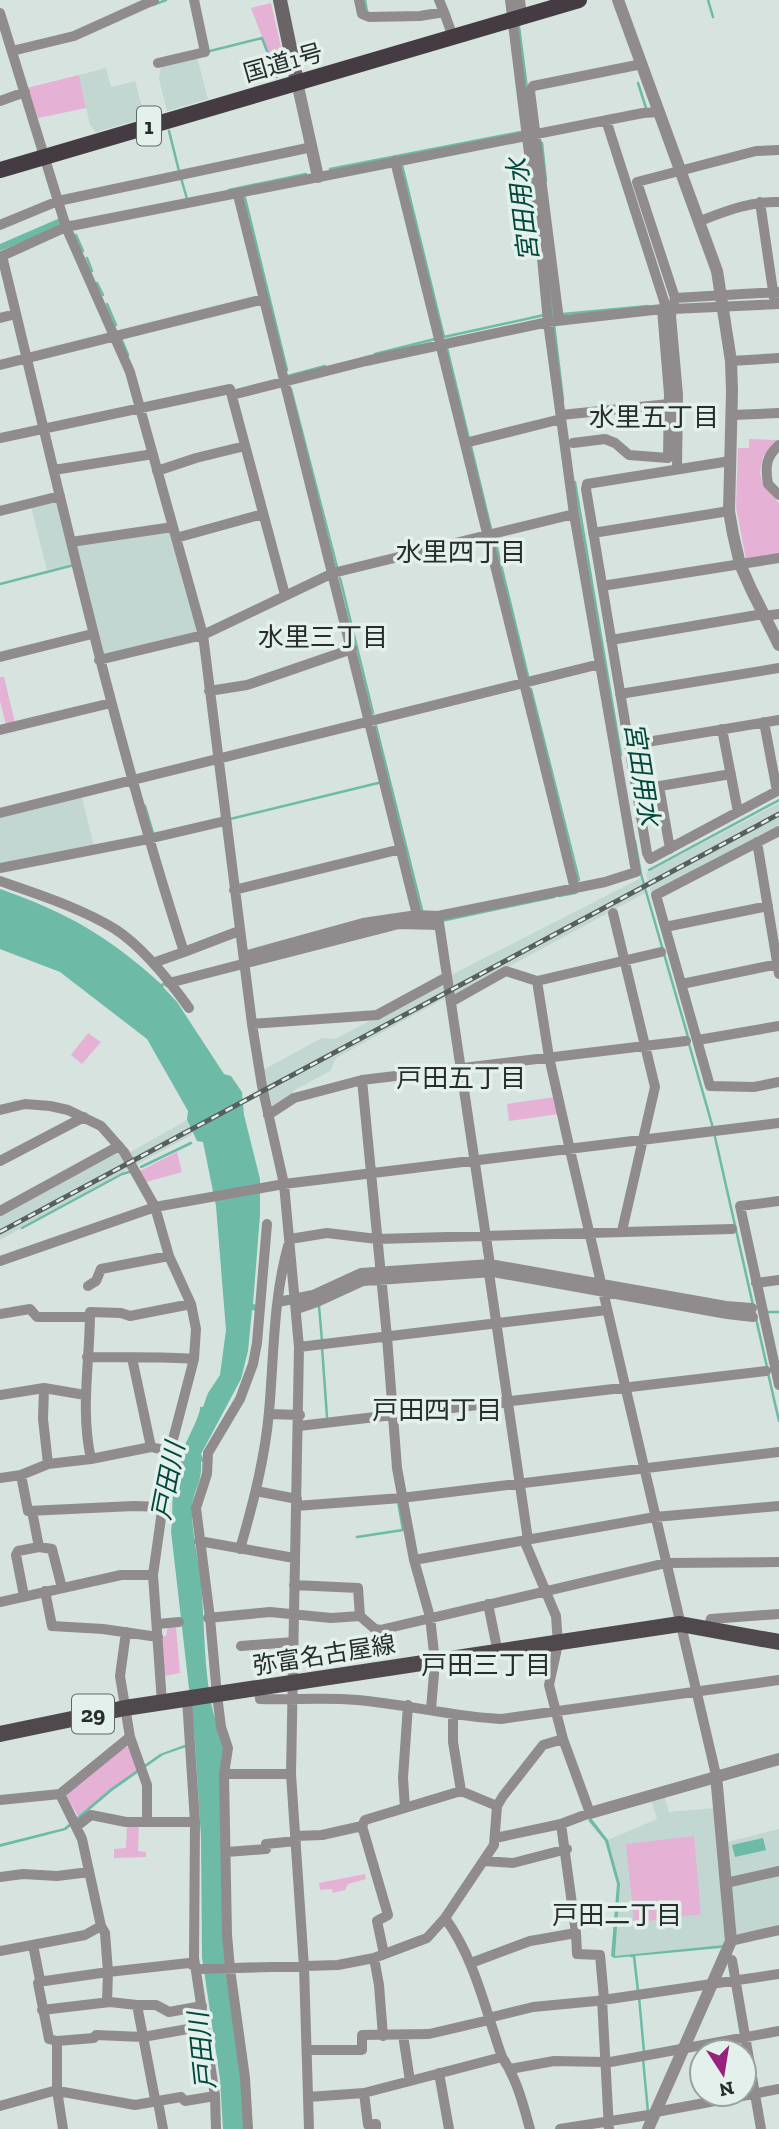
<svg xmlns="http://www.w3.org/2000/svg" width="779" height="2129" font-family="'Zilla Slab','Noto Sans JP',serif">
<rect width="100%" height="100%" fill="#d6e3df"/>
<path fill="#c2d7d1" d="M197,57L208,99L167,111L159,79L161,65Z
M106,68L111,87L135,81L145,118L96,132L90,125L79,75Z
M55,501L58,502L73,564L47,570L31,507Z
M170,529L199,631L103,655L77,546Z
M82,798L94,846L0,865V818Z
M779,803V825L651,893L646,873Z
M641,878L645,893L454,996L451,975Z
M444,982L447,997L336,1058L330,1071L293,1091L294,1095L273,1108L263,1070L322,1038L335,1039Z
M187,1120L192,1135L134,1166L127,1154Z
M117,1153L123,1155L130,1168L0,1240V1216Z
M664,1796L669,1812L715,1808L719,1844L779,1829V1868L722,1881L726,1935L723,1945L615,1956L620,1884L608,1840L657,1819L651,1799Z
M779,1873V1928L736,1935L731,1886Z"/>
<path fill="#e5b1d4" d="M271,3L285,65L282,71L276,72L251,8Z
M79,75L86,108L38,118L27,88Z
M749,439L777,440L763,457L760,472L763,484L779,503V554L746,559L736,507L738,448H749Z
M0,677H4L15,723L6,725L0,701Z
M88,1033L101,1042L82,1064L71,1055Z
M555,1097L559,1114L509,1121L507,1104Z
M177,1152L182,1172L146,1182L140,1171Z
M168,1625L176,1628L180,1673L160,1677L161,1637L166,1636Z
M125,1746L130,1748L139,1769L111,1788L78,1816L65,1794Z
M127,1824H139L138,1851L146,1852V1857L114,1858V1849L126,1848Z
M694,1836L701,1914L634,1923L626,1844Z
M365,1874L366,1879L348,1884L345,1890L333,1893L332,1889L320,1890L319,1883Z"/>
<path fill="#6dbaa7" d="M60,218L72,221L0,251V244Z
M0,889C68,913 108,936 161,984L164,982L165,984L163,987L177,1002L224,1074L231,1076L242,1092L244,1115L260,1179V1215L253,1304L257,1305V1311L252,1310L248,1351L241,1379L201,1454L204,1461L201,1462C203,1483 192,1491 192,1510C192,1535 199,1562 201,1584C206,1633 202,1694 223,1741V1941L226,1977L234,2025L242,2089L244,2129H223L220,2079L202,1957L201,1837L195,1744L163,1755L112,1791L66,1830L0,1847V1844L64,1828L111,1788L160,1754L195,1741L171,1531C174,1509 170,1487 177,1464C181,1450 201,1416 200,1407H203L208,1393L220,1375L226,1330L216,1206L203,1142L197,1141L187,1120L188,1111L147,1039L60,972L0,949Z
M591,1818L608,1840L620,1884L615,1956L723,1945L721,1948L614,1958L611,1956L617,1884L605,1841L588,1820Z
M763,1838L766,1850L735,1857L732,1845Z"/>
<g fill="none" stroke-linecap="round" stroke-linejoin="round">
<path stroke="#6dbaa7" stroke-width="2.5" d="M365,0L367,12
M708,0L713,17
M153,5L166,0
M519,27L527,89
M210,51L262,38L277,77
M638,83L646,108
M169,131L179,171
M542,143L546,181
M402,165L444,337L544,315
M330,169L521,132
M181,178L187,199
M229,190L306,174
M245,198L287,370
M76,235L83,251
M87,258L92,271
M97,283L103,295
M551,293L553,317
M107,304L116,325
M563,314L648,306
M554,324L563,400
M121,338L128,355
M447,348L469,439
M375,354L435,339
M288,376L325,366
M291,389L337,567
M471,446L491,529
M575,482L621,755
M495,540L528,676
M340,578L373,713
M0,584L74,565
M531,689L579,880
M376,726L422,910
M145,806L153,833
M230,819L378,783
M635,841L641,874L688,1037
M649,870L779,800
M559,896L575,893
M441,921L554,897
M689,1044L713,1128
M715,1137L767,1367
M141,1167L191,1143
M22,1228L122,1174L129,1172
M319,1306L322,1341
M767,1312H779
M322,1347L327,1417
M768,1373L779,1421
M357,1537L403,1530L398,1501
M631,1956H634L638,1991
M639,1997L644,2052
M643,2059L648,2112"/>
<path stroke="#908c8e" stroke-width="10" d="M359,0L362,14L369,17L420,16L444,12L453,37
M439,0L444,12
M520,0L522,17
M0,13L66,227L130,372L203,635L252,1024L262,1086L284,1184L299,1347L291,1774L304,1967L309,2129
M12,51L74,36L154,0
M158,63L205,52L194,0
M0,101L25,92
M395,161L575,889
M238,195L417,915
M760,202L774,298
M700,221C726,211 751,201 779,202
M0,225L58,201L312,147
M675,298L779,292
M673,309L779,304
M0,318L16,314
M559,320L530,91L533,86L642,64
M731,361L779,358
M0,365L264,299
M232,395L366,361L548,322L662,309
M561,415L669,404
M732,415L779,413
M0,438L230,389L285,595
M465,443L561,419
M573,443L605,439L615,443L629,455L668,458L669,394L662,309L665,304L606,120
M779,445C766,457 765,466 768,484L779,495
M730,461L587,484L586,489L647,853L650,859L779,790
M677,469L678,395L671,316L675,298L637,182L756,151L779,150
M54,470L153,454
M157,471L196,458L245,446
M0,511L60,496
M593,533L729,511
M176,538L263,514
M71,542L173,527
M602,586L779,558
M764,616L779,614
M611,640L763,614
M0,657L92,634
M99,660L203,635L333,573L574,514
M209,691L247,685L352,649
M620,694L779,668
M764,722L777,791
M722,729L738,812
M0,730L111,703
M629,745L779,720
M659,786L670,849
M636,790L731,774
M0,813L600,664
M779,831L656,895L710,1086L754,1087L779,1082
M757,842L779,974
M0,868L148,839L225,821
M0,881C37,894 81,908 115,929C144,948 169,980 189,1008
M234,890L401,849
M613,913L655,1087L622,1231
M438,916L490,1264L489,1273L528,1540
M665,927L768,906
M239,931L184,952C110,723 59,489 2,256L66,227L643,113L659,112
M244,956L363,923L417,915L438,916L605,882L636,872L574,514L548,322L542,258L510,0
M153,963L184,952
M537,981L549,1057L570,1150L716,1775
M169,983L399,924L439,925
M682,984L778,964
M451,1002L506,971L537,981L661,952
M252,1024L377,1015L447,977
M698,1040L779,1026
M362,1080L387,1337L397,1468L414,1560L430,1617L435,1662L431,1709
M0,1110L25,1104L50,1106L68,1110L101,1126L124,1152L155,1207L169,1256L191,1304L196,1329L194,1359L171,1447L153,1575L162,1703
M268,1115L294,1098L362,1080L686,1041
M0,1161L84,1117
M779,1201L740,1206L779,1385
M0,1211L119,1146
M290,1239L327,1233L377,1239L732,1229
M0,1261L155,1207L284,1184L779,1123
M756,1283L779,1280
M88,1286L96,1281L101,1269L169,1256
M278,1302L313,1295L361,1273L490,1264L726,1306L752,1308
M297,1309L317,1302L363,1281L493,1272L727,1314L753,1317
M0,1314L30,1309L37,1317H90
M299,1347L607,1310
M87,1357C123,1358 158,1356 194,1359
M132,1358L151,1447
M44,1388L43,1419L48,1464
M0,1395L44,1388L85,1395
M269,1414L300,1415
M299,1426L766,1371
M91,1459C80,1410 90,1361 90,1312L121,1313L130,1316L191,1304
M0,1478L21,1475
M256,1491L297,1499
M296,1506L401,1498L779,1452
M163,1507L134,1506L28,1511L21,1475L48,1464L91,1459L151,1447L172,1452
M32,1511L39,1547
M199,1541L294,1558
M240,1549C253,1504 265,1458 269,1412C274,1356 273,1300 288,1246
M414,1560L655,1517L779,1506
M294,1585L358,1588L360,1616L375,1629L380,1630L666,1563L779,1562
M45,1591L52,1626L103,1629L158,1637
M24,1596L16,1555L18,1551L39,1547L52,1549L62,1588
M0,1602L121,1575H153
M488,1604L498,1653
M208,1618L270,1612L331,1618L360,1616
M158,1624L179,1622
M708,1629L711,1619L779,1614
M241,1646L293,1642
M259,1688L260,1699C293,1700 325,1697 357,1700C406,1704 453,1717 501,1719L779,1680
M453,1715V1742L461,1791
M130,1737L147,1785V1822
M224,1774H291
M60,1794L82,1839L101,1926L105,1933L108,1972L189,1963L200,1969L338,1965L374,1958L427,1938L445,1918L494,1845L497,1806L503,1796L543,1745L563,1739
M0,1800L60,1794L130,1737L120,1676L126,1632
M405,1808L403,1778L408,1705
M77,1826L91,1815L126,1822H195
M362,1826L388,1915L377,1921L384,1954
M295,1836L322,1835L362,1826L365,1820L461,1791L497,1806
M495,1838L561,1824L590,1813L563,1739L549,1685L558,1644L556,1616L524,1540
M227,1852L266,1849V1844L296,1841
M484,1861L513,1863L567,1849
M0,1877L23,1874L57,1876L89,1872
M726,1883L779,1871
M445,1918C475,1959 485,2009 502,2057C517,2079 523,2104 530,2129
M576,1933L577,1954L600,1955L604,1999
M731,1941L779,1930
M33,1945L40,1980L38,1983L49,2039L57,2041V2090L63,2129
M0,1951L85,1935L101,1926
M725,1957L732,1960L761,2129
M374,1958L379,1985L383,2036
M471,1963L530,1941L576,1933L561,1824
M40,1980L45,1981L108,1972L107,2002
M602,1999L609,2129
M137,2005H156L169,2012L202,2006
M42,2010L110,2002L137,2005L155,2099L158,2102L163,2129
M488,2018L533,2007L596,2001L779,1974
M403,2035L410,2081
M57,2041L94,2038L96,2035L143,2037L205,2026
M307,2050H362V2035L429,2034L489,2020
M605,2063L779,2031
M510,2069L554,2061L605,2062
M439,2073L449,2129
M58,2091L135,2105L181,2097L185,2101L215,2096L194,1958L195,1822L187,1699
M364,2093L368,2125L376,2124V2129
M215,2096L216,2129
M308,2097L364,2093L502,2057
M0,2106L57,2090
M656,2112L779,2089
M248,2129L245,2078L230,1969L227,1935L224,1774L228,1748L221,1727L217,1695L210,1618L196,1508L207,1474L208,1453L240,1399L253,1364L257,1343L267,1224
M560,2129L655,2114"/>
<path stroke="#908c8e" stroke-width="12" d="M618,0L717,271L731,361L732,391L729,511L733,534L740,564L751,589L779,645
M297,82L318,177
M590,1813L779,1759
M648,2129L731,1941L716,1775"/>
<path stroke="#6a6468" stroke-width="14" d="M280,0L297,82"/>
<path stroke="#4f484d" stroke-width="16" d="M0,1734L125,1708L680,1624L779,1642"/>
<path stroke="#443c42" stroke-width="16" d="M0,170L579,0"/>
<defs>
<path id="rail" d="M0,1232L779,814"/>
</defs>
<use href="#rail" stroke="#58605e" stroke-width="5"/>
<use href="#rail" stroke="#e3f0ec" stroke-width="2.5" stroke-dasharray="8" stroke-linecap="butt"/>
</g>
<g text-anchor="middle" stroke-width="7" stroke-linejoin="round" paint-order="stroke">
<g fill="#e3f0ec" stroke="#606866" stroke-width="2">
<rect x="137" y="106.5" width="24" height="39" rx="5"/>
<rect x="72" y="1694.5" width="42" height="39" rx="5"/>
</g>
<g font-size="23" font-weight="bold" fill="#282d2c">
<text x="149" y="134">1</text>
<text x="93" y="1722">29</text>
</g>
<g font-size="24" fill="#282d2c" stroke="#e3f0ec">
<text transform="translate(283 63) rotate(-16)" y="8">国道1号</text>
<text transform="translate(324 1655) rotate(-9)" y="8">弥富名古屋線</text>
</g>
<g font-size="26" font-style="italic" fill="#02493d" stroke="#e3f0ec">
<text transform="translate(523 210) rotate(-97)" y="9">宮田用水</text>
<text transform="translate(642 774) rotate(81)" y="9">宮田用水</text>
<text transform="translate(168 1481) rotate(-79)" y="9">戸田川</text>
<text transform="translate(202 2051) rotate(-96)" y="9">戸田川</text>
</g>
<g font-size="26" fill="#282d2c" stroke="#e3f0ec">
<text x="654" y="426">水里五丁目</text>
<text x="461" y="561">水里四丁目</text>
<text x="323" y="646">水里三丁目</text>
<text x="461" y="1087">戸田五丁目</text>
<text x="437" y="1419">戸田四丁目</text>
<text x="486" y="1674">戸田三丁目</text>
<text x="617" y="1924">戸田二丁目</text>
</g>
</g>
<g transform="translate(723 2073) rotate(168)"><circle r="33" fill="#e3f0ec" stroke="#98a29f" stroke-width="2"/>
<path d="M0-5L12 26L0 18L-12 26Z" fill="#97227e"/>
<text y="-10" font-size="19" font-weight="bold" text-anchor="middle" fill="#282d2c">N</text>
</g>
</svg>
